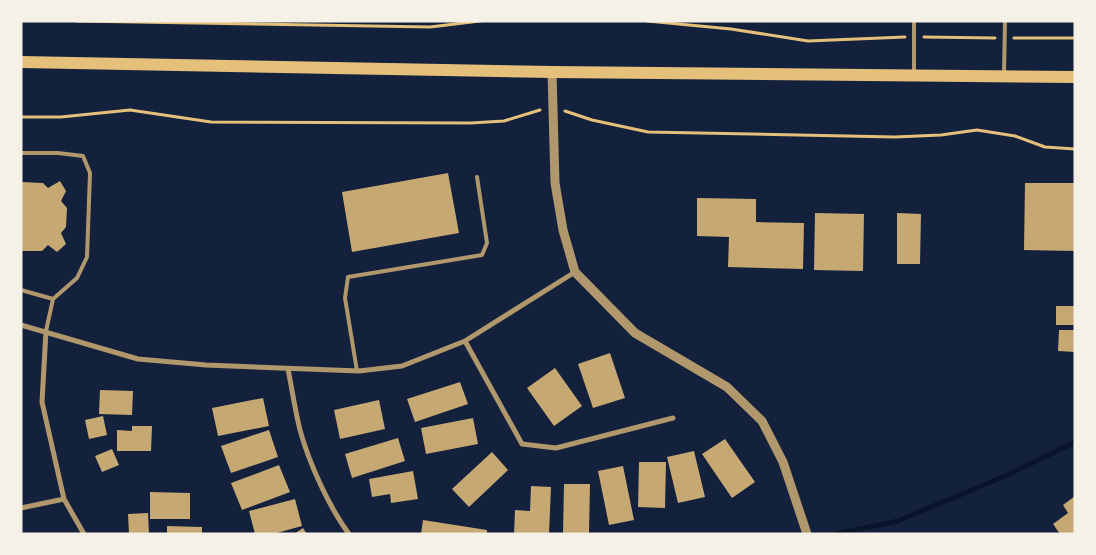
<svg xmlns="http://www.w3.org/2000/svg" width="1096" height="555" font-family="Spectral,serif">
<rect width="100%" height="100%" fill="#14213d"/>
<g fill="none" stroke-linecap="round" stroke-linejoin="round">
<path stroke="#0b132b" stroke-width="5" d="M835,534L898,521L1005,476L1075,442"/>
</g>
<path fill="#c6a872" d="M448,173L459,233L352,252L342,192Z
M60,181L66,191L61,201L67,208L66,227L61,233L66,244L57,252L48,245L42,251H21V182L43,183L48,188Z
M1025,183H1075V251L1024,250Z
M697,198L756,199V222L804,223L803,269L728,267L729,237L697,236Z
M815,213L864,214L863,271L814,270Z
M897,213L921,214L920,264H897Z
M1056,306H1075V325H1056Z
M1059,330H1075V352L1058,351Z
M610,353L625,398L593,408L578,364Z
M555,368L582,406L554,426L527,388Z
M460,382L468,404L415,422L407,399Z
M100,390L133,391L132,415L99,414Z
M263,398L269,426L218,436L212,408Z
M379,400L385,429L340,439L334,410Z
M103,416L107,435L89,439L85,420Z
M473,418L478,444L426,454L421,428Z
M132,426H152L151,451H117V430L132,431Z
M269,430L278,457L231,473L221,446Z
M398,438L405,461L352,478L345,454Z
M725,439L755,482L732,498L702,454Z
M112,449L119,465L102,472L95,456Z
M694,451L705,497L678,503L667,457Z
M492,452L508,470L469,507L452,489Z
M639,462H666L665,508L638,507Z
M279,465L290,492L242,510L231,483Z
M623,466L634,520L609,525L598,471Z
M413,471L418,499L391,503L390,494L372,497L369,479Z
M564,484H590L589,534H563Z
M531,486L551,487L549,534H514L515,510L530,511Z
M150,492L190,493V519H150Z
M1075,496V534H1060L1053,524L1068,513L1063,505Z
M295,499L302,526L273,534H255L249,511Z
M148,513L149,534H129L128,514Z
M423,520L487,530V534H421Z
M167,526L202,527V534H167Z
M303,528L307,534H294Z"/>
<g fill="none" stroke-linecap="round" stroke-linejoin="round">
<path stroke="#e5c07b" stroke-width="3" d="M76,21L430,27L480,21
M647,21L731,29L808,41L905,37
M924,37L995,38
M1014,38H1075
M565,111L592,120L648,132L895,137L941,135L977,130L1015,136L1045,147L1075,149
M21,117H61L130,110L211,122L471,123L504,121L540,110"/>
<path stroke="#b1986c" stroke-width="4" d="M914,73V21
M1004,74L1005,21
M21,153H58L83,156L90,173L87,257L77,278L53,299L46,331
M21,290L53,299
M357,371L345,298L348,277L482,255L487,243L477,177"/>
<path stroke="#b1986c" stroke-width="5" d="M21,325L138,359L206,365L359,371L402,366L465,341L575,272
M46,331L42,402L64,499L84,534
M465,341L522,444L556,448L673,418
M288,369C292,389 295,410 300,430C309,463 329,507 349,534
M21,508L64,499"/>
<path stroke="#b1986c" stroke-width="9" d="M552,72L555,183L563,230L575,272L635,333L727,387L762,421L783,462L807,534"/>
<path stroke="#e5c07b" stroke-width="12" d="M21,62L552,72L1075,77"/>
</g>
<rect width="1096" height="555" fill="none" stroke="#f6f1e7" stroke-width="45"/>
</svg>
